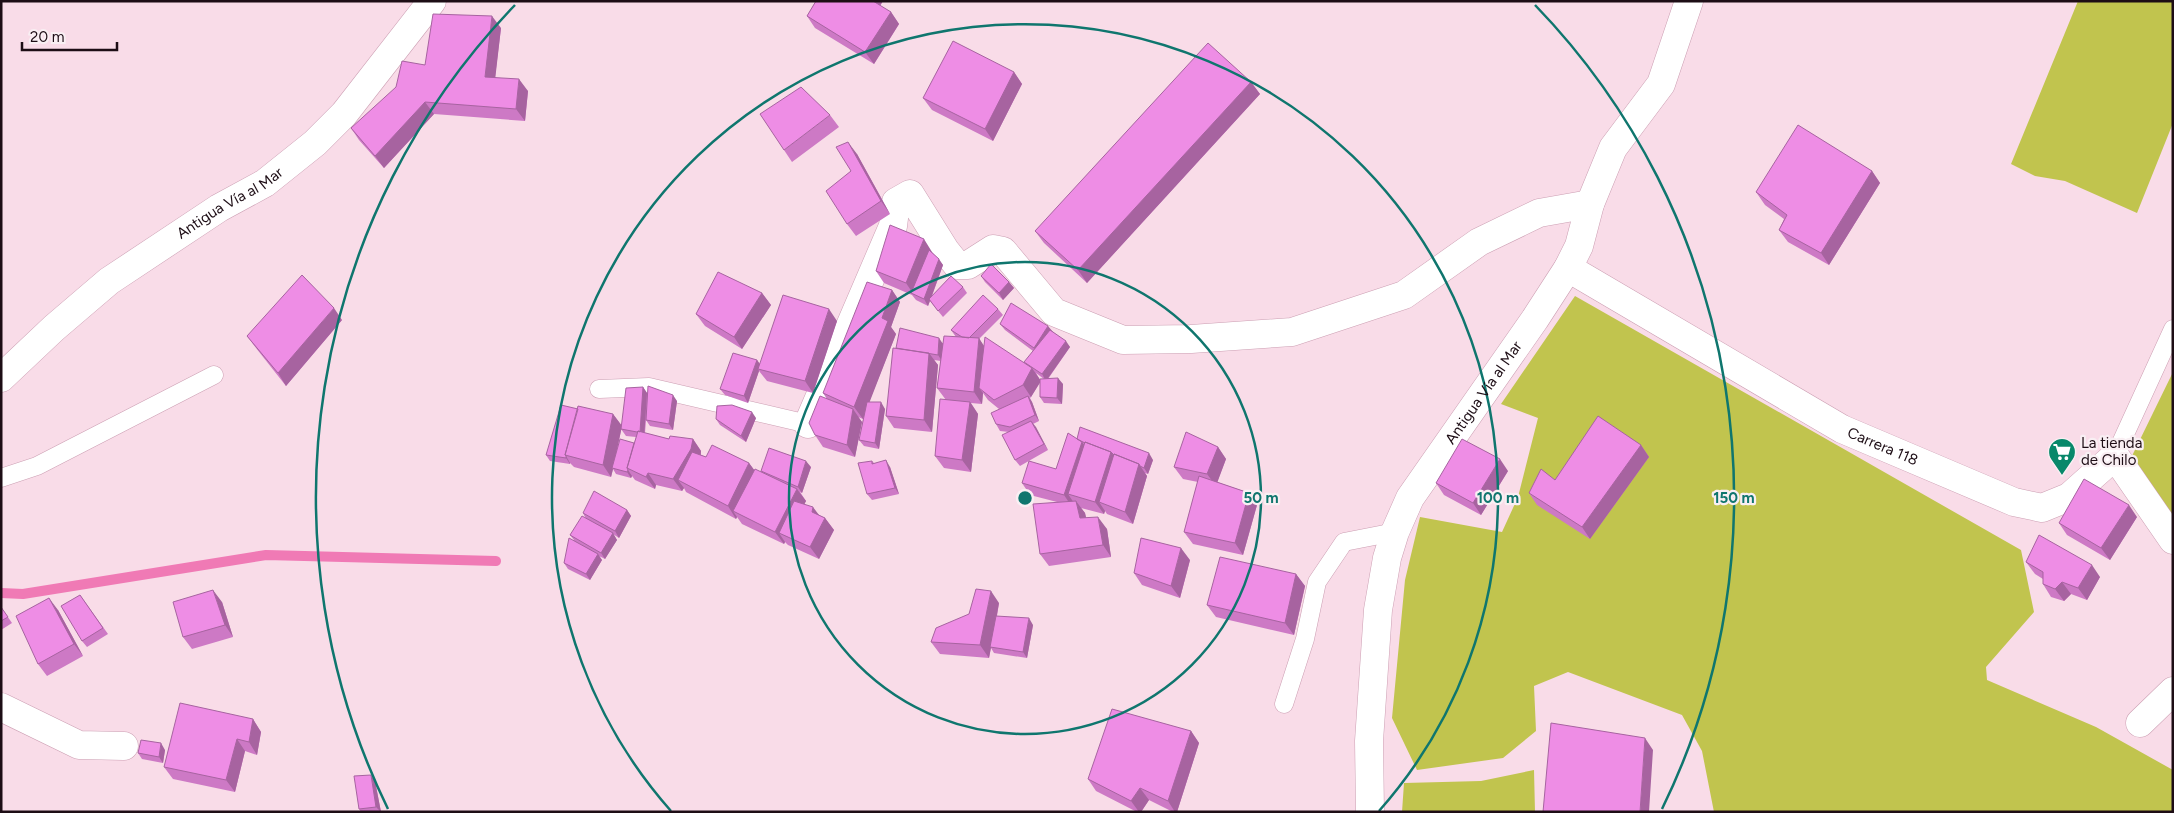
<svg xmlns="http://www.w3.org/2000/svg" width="2174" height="813" font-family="Figtree,sans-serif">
<rect width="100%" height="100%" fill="#f9dce8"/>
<path fill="#c1c44e" d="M2078,1H2173V123L2137,213L2065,181L2035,176L2011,164Z
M1575,296L2021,550L2034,612L1986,667L1987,680L2096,727L2173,770V812H1714L1702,751L1682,715L1568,672L1534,686L1536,731L1503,758L1417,770L1392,718L1405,580L1420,517L1502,532L1518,497L1538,418L1501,404Z
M2173,372V521L2131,458Z
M1534,770L1535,812H1402L1404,783L1481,781Z"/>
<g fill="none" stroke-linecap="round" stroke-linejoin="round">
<path stroke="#f07ab5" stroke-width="10" d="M1,593L23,594L266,555L496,561"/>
<defs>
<path id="lane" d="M599,389L649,387L808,424
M2115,456L2173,329
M1,478L37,466L214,375
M1284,704L1305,639L1317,582L1344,542L1395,532"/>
<g id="street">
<path id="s1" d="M1568,268L1842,429L2014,502L2042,508L2069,497L2115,456L2173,540"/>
<path d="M808,424L893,226L896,202L910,194L945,250L957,265H968L993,249L1003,251L1054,312L1123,340L1191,339L1292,332L1404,295L1479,242L1539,213L1590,204"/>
<path d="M1,707L79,745L124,746"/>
<path d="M2140,723L2173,691"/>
</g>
<g id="secondary">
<path id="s2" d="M1,378L54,328L109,281L219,208L265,183L315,143L344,114L432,1"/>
<path id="s3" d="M1370,812L1369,741L1378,610L1387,558L1395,532L1410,498L1535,319L1568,268L1579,246L1590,204L1613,148L1661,84L1689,1"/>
</g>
</defs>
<use href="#lane" stroke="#cc9fb3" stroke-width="19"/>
<use href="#street" stroke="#cc9fb3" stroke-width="29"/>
<use href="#secondary" stroke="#cc9fb3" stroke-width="29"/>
<use href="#lane" stroke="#fff" stroke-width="18"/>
<use href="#street" stroke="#fff" stroke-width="28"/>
<use href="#secondary" stroke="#fff" stroke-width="28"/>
</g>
<path fill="#cd79c5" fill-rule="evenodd" d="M816,1H883L880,6L891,12L899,24L874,64L815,28L807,16Z
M501,28L495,77L528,91L525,121L434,114L384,168L359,140L351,128L425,65Z
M1014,72L1022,84L993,141L932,110L923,98Z
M1251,82L1260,94L1087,283L1044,243L1035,231Z
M830,115L839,127L792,162L784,150Z
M857,154L890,214L856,236L847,224L851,171Z
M1872,171L1880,183L1829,265L1788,242L1779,230L1784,219L1765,205L1756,192Z
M932,252L943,265L932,296L963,287L967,293L943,317L930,301L928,306L916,300L912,295L884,283L876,271Z
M981,276L1009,282L1014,288L1003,300L985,282Z
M892,290L900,302L891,327L896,334L869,402L885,409L879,449L864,446L859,440L864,416L863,419L858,417L862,422L855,457L823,447L815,435L827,399L823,393Z
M762,293L771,305L742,349L705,326L696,314Z
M998,309L1003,315L979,339L984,346L1025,364L1033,351L1005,330L1000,324L1052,331L1070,347L1048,379L1063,384L1062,404L1044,403L1040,397V382L1031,397L1030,398L1032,402L1039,421L1033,424L1048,450L1020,466L1015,460L1009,432L1000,431L996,424L999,409L988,400L983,393L982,404L971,403L978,414L971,472L944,468L935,456L946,400L937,388L941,361L934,360L938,365L932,432L894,428L886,416L896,348L943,343L956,337L951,330ZM1036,373L1044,379L1040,380Z
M342,320L286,386L256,348L247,336Z
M837,321L813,393L767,381L759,371L748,403L725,395L720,389L757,360L760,364Z
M643,387L647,393L677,401L673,430L650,426L646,420L645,433L669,439H693L701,451V455L706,457L749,463L754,470L762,473L761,471L811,467L802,493L800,492L806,501L804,504L819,515L825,518L834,530L819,559L788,545L785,542L784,544L742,524L737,517L736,519L686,492L684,488L682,491L656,485L655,489L635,480L632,476L631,478L616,474L613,469L611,477L574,467L570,463V464L550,461L546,455L578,409L613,414L622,426ZM622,426L621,429L626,436L636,437L634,443L616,455Z
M756,418L746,442L720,425L716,419Z
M1077,439L1153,460L1148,474L1145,473L1147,476L1133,524L1107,514L1105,511L1104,514L1081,508L1085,513L1086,518L1107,529L1111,557L1049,566L1040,554L1057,502L1030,495L1022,483L1056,469Z
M1641,445L1649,457L1590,539L1537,505L1529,493L1555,480Z
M1218,447L1226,459L1217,482L1249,493L1257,505L1243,555L1193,544L1184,532L1198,482L1183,479L1174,467Z
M872,461L874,463L890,467L899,494L872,500L867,494Z
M1508,471L1481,515L1444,495L1436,483Z
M627,510L631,516L619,538L613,534L617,540L605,559L599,556L602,560L590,580L568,569L564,563L574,540L570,535L586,519L583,513Z
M2137,517L2110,560L2067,535L2059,523Z
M1190,560L1180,598L1142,585L1134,573Z
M2026,562L2100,577L2087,600L2071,594L2064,601L2051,597L2043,584V579L2035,574Z
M1296,574L1305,586L1294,635L1216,617L1207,605Z
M80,595L108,634L87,647L82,641Z
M222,602L233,637L192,649L183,637Z
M999,603L997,616L1033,625L1027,658L994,653L991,648L989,658L940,654L931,642Z
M1,607L12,623L1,630Z
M58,610L83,656L47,676L38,664Z
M253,719L261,732L257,755L245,751L235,792L173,779L164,767Z
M1191,731L1199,743L1177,812H1173L1149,800L1141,812H1137L1096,791L1088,779Z
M165,750L163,763L142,759L138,753Z
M375,781L381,812H361L359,809Z"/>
<path fill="#a763a0" d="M871,1H883L877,10Z
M891,12L899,24L874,64L865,52Z
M492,16L501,28L494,89L485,77Z
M1014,72L1022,84L993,141L985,129Z
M519,79L528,91L525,121L516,109Z
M1251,82L1260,94L1087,283L1078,270Z
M425,102L434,114L384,168L375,156Z
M848,142L857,154L890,214L881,201Z
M1872,171L1880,183L1829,265L1821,253Z
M924,239L932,252L914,295L906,283Z
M939,259L943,265L928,306L924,299Z
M1009,282L1014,288L1003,300L999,293Z
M892,290L900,302L891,327L896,334L863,419L854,407L882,318Z
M762,293L771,305L742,349L734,337Z
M334,308L342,320L286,386L278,373Z
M829,309L837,321L813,393L805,381Z
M1048,326L1053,332L1038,354L1034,348Z
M939,338L943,344L942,361L938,355Z
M979,338L987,351L979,388L983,393L982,404L974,392Z
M1066,341L1070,347L1046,381L1042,374Z
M929,353L938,365L932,432L924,420Z
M757,360L761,366L758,369L759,371L748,403L744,396Z
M1032,368L1041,381L1031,397L1023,385Z
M1058,378L1063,384L1062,404L1057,398Z
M643,387L647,393L644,439L640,433Z
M673,395L677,401L673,430L669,424Z
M1028,396L1032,402L1039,421L1035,415Z
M881,402L885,409L879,449L875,443Z
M970,402L978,414L971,472L962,460Z
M853,409L862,422L855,457L847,445Z
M752,412L756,418L746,442L741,436Z
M613,414L622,426L613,468H612L613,469L611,477L603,465Z
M1031,421L1036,427L1048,450L1044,444Z
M693,439L701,451L700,461L678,480L684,488L682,491L673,479Z
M1082,442L1091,454L1068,494L1074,503L1072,507L1064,495Z
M1641,445L1649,457L1590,539L1582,527Z
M1218,447L1226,459L1216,486L1207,474Z
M1111,452L1120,464L1099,502L1105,511L1104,514L1095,502Z
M1149,453L1153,460L1148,474L1144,468Z
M566,456L570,463V464L566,458Z
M1500,459L1508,471L1481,515L1473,503Z
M886,460L890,467L899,494L895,488Z
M806,461L811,467L802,493L798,487Z
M749,463L758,475L733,511L737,517L736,519L728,506Z
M1139,464L1147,476L1133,524L1125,512Z
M628,470L632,476L631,478L627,472Z
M648,473L656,485L655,489L646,477Z
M797,489L806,501L788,537L779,533L785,542L784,544L775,532Z
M1249,493L1257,505L1243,555L1235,543Z
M1076,501L1085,513L1089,530L1080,518Z
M2129,505L2137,517L2110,560L2101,548Z
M813,507L822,519L812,512Z
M627,510L631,516L619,538L615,531Z
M1098,517L1107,529L1111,557L1103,545Z
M825,518L834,530L819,559L810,547Z
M613,533L617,540L605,559L601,553Z
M1181,548L1190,560L1180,598L1171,586Z
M598,554L602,560L590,580L586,574Z
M2092,565L2100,577L2087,600L2078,588Z
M1296,574L1305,586L1294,635L1285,623Z
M2062,582L2071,594L2064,601L2055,589Z
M213,590L222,602L233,637L225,625Z
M991,591L999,603L989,658L980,645Z
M49,598L58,610L83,656L74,644Z
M1029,618L1033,625L1027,658L1023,652Z
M253,719L261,732L257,755L249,742Z
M1191,731L1199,743L1177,812H1175L1168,801Z
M1645,738L1653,750L1649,812H1640Z
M237,739L245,751L235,792L226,780Z
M161,743L165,750L163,763L159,757Z
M371,775L375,781L381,812L376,807Z
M1140,788L1149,800L1141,812H1139L1131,801Z"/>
<path fill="#ee8de5" stroke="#a763a0" d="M816,1H873L891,12L865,52L807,16Z
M433,14L492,16L485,77L519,79L516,109L425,102L375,156L351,128L396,87L402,61L425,65Z
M953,41L1014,72L985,129L923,98Z
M1208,43L1251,82L1078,270L1035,231Z
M801,87L830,115L784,150L760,114Z
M1798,125L1872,171L1821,253L1779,230L1787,215L1756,192Z
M848,142L881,201L847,224L826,191L851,171L836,147Z
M890,225L924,239L906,283L876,271Z
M929,250L939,259L924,299L911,293Z
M991,264L1009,282L999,293L981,276Z
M718,272L762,293L734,337L696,314Z
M302,275L334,308L278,373L247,336Z
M951,276L963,287L938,311L929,299Z
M867,282L892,290L882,318L888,321L854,407L823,393Z
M783,295L829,309L805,381L758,369Z
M983,295L998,309L969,338L962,337L951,330Z
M1011,303L1048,326L1034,348L1000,324Z
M900,328L939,338L938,355L896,348Z
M1050,330L1066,341L1042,374L1024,362Z
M944,336L979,338L974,392L937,388Z
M985,337L1032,368L1023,385L994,400L979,388Z
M893,348L929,353L924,420L886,416Z
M733,353L757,360L744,396L720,389Z
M1058,378L1057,398L1040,397V379Z
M648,386L673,395L669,424L646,420Z
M643,387L640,432L638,431L637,432L621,429L626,388Z
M820,396L853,409L847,445L815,435L809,423Z
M1028,396L1035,415L1010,427L996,424L991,413Z
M940,399L970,402L962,460L935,456Z
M867,402H881L875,443L859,440Z
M561,405L578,409L565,455L566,456V458L546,455Z
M732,405L752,412L741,436L716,419L717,406Z
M578,406L613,414L603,465L565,455Z
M1598,416L1641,445L1582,527L1529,493L1541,469L1555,480Z
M1031,421L1044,444L1015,460L1002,435Z
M1080,427L1149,453L1144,468L1140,466L1139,464L1114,454V455L1111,452L1085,442V443L1077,439Z
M638,431L669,439L670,436L693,439L691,449L673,479L648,473L646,477L627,468Z
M1186,432L1218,447L1207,474L1174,467Z
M1068,433L1082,442L1064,495L1022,483L1029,461L1056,469Z
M620,439L634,443L627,468L628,470L627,472L612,468Z
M1462,439L1500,459L1473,503L1436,483Z
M1085,442L1111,452L1095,502L1068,494Z
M712,445L749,463L728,506L678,480L692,452L706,457Z
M769,448L806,461L798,487L761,471Z
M1114,454L1139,464L1125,512L1099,502Z
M886,460L895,488L867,494L858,463L872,461V464Z
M755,469L797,489L775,532L733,511Z
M1199,476L1249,493L1235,543L1184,532Z
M2084,479L2129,505L2101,548L2059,523Z
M594,491L627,510L615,531L583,513Z
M794,501L813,507L812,512L825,518L810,547L779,533Z
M1076,501L1080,518L1098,517L1103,545L1040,554L1033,504Z
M582,516L613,533L601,553L570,535Z
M2039,535L2092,565L2078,588L2062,582L2055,589L2043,584V572L2026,562Z
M569,538L598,554L586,574L564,563Z
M1141,538L1181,548L1171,586L1134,573Z
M1220,557L1296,574L1285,623L1207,605Z
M976,589L991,591L980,645L931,642L936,628L969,614Z
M213,590L225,625L183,637L173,602Z
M80,595L103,628L82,641L61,606Z
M49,598L74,644L38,664L16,616Z
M1,607L8,617L1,621Z
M996,616L1029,618L1023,652L990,647Z
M180,703L253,719L249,742L237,739L226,780L164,767Z
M1112,709L1191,731L1168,801L1140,788L1131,801L1088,779Z
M1551,723L1645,738L1640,812H1543Z
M141,740L161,743L159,757L138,753Z
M371,775L376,807L359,809L354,776Z"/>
<g fill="none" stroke="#0f766e" stroke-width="2.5">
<circle cx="1025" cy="498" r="236"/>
<path d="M671 811A473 473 0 1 1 1379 811"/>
<path d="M388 809A709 709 0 0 1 515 5M1535 5A709 709 0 0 1 1662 809"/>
</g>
<defs>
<symbol id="supermarket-pin" viewBox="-11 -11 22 30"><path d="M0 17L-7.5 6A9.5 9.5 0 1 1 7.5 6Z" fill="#08886a" stroke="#f9eff3"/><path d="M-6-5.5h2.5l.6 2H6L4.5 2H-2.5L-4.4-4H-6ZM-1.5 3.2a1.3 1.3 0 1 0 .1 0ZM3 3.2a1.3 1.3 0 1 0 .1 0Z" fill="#fff"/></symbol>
</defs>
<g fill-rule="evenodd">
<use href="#supermarket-pin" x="2046" y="436" width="32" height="43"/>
</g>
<g text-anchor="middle" stroke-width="4.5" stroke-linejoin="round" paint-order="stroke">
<g font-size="15" fill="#1d0d15" stroke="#f9eff3">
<text dy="5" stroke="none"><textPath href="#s2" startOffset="289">Antigua Vía al Mar</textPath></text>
<text dy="5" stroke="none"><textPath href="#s3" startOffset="448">Antigua Vía al Mar</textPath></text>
<text dy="5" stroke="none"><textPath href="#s1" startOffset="362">Carrera 118</textPath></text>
</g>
<g font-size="15" fill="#1d0d15" stroke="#f9eff3" text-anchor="start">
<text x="2081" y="448">La tienda<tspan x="2081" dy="17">de Chilo</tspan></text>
</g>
</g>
<circle cx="1025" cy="498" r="8" fill="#0f766e" stroke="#f9eff3" stroke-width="2.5"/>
<g font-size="15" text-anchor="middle" font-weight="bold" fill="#0f766e" stroke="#f9eff3" stroke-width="4.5" stroke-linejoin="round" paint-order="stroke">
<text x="1261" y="503">50 m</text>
<text x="1498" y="503">100 m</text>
<text x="1734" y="503">150 m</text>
</g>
<rect width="2174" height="813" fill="none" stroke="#1d0d15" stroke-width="5"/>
<path d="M22 42v8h95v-8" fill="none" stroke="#1d0d15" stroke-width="2.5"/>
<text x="30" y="42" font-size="15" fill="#1d0d15" stroke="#f9eff3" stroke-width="4" paint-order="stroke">20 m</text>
</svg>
